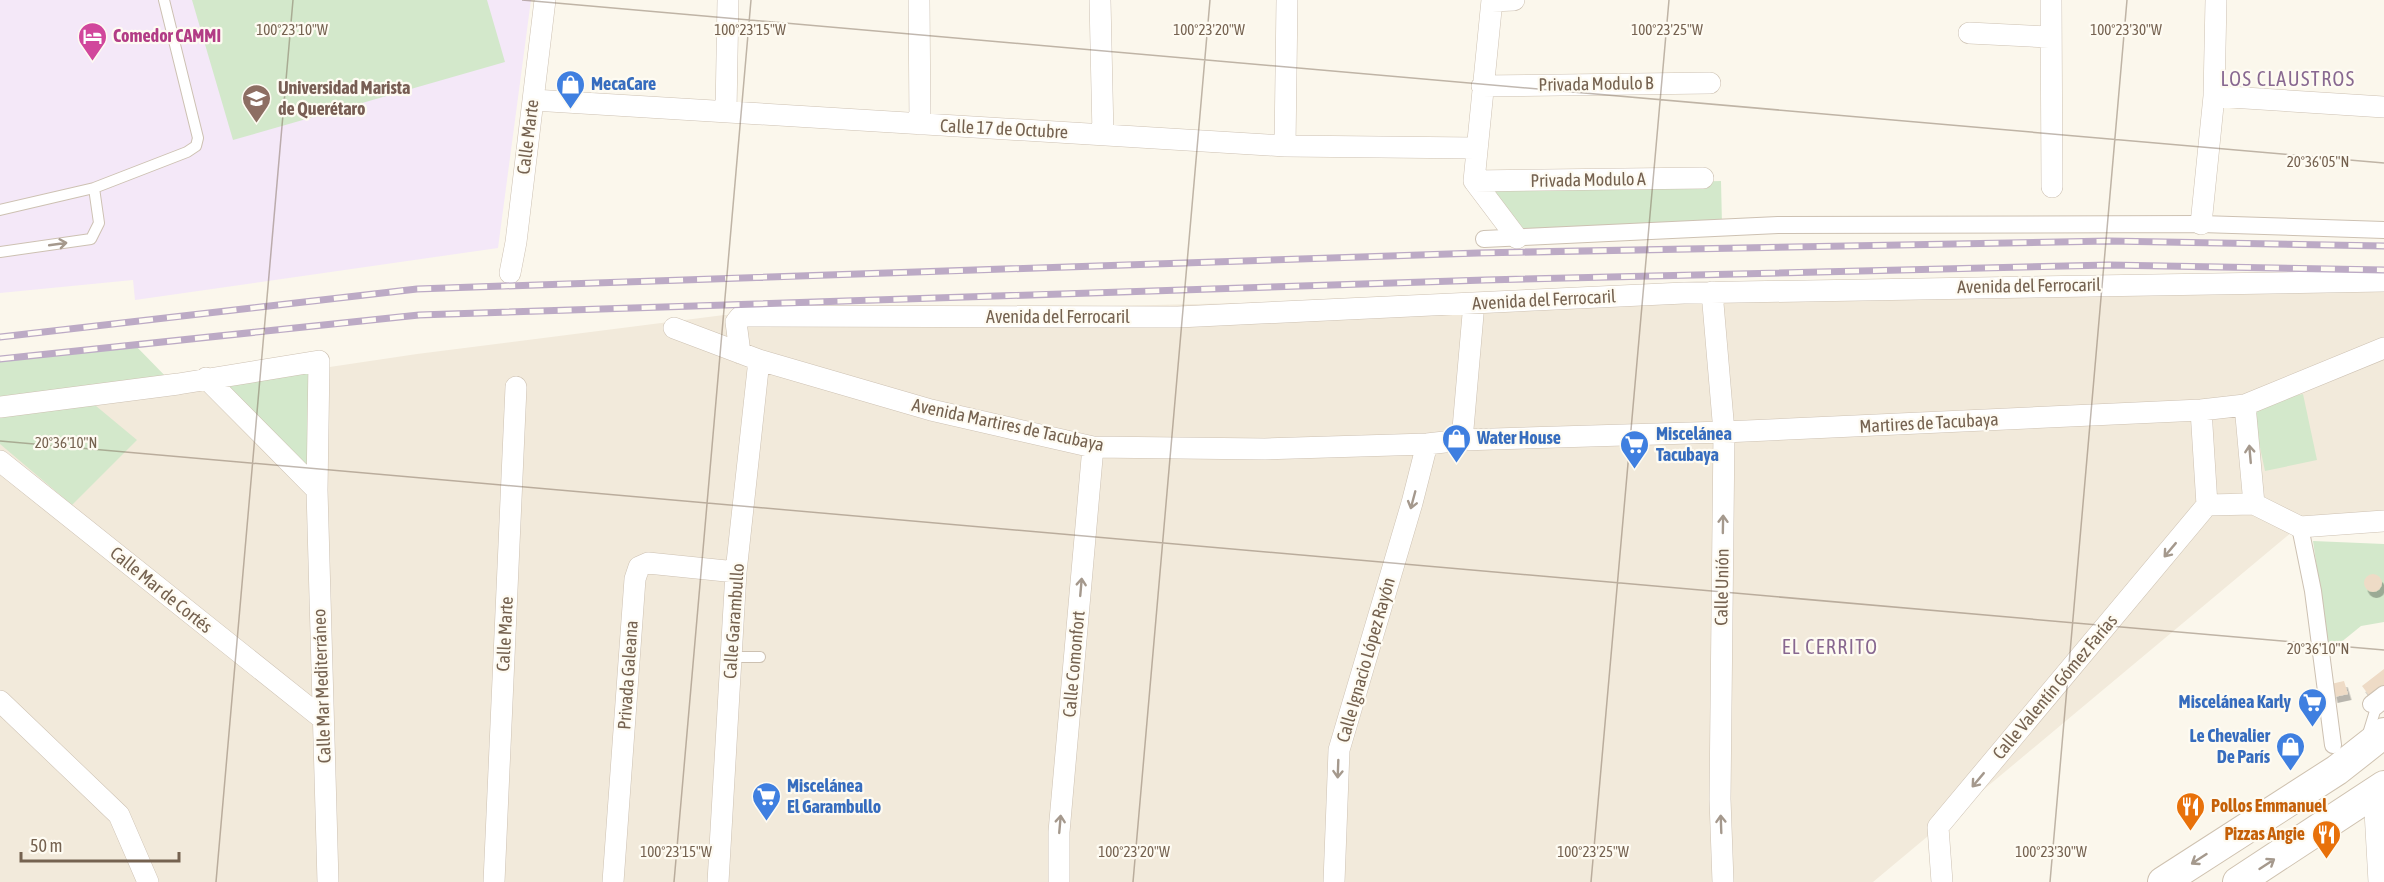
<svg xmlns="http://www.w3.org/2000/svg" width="2384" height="882" font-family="'Asap Condensed',sans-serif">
<defs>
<filter id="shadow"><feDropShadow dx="3.5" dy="6" stdDeviation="0" flood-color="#0004"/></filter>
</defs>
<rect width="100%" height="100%" fill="#fbf7ec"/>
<path fill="#f2eadb" d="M2384,288V520L2298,527L1873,882H0V416L417,354L724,315L1458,298Z"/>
<path fill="#f4e8f8" d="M0,0H531L498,248L135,300L133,280L0,293Z"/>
<path fill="#d3e8cb" d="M192,0H487L505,62L233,140Z
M1721,181L1722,225L1525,230L1486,187Z
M133,343L173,384L84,396L137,440L72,505L0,444V359Z
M316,362L313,486L207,378Z
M2303,394L2317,460L2265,471L2251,405Z
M2313,541L2384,544V622L2361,626L2329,652Z"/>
<path fill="#eedbc6" filter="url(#shadow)" d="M2364 583a9 9 0 1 1 18 0a9 9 0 1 1-18 0Z
M2384,669V688L2371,698L2362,686Z
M2344,681L2348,694L2334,697L2331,684Z"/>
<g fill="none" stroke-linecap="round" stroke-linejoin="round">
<defs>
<path id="service" d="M0,210L94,188L187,152L196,146L198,138L164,0
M0,252L91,239L99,223L94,188
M731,657H760
M2367,737L2375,711L2384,704"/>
<path id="pedestrian" d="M1484,239L1778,225L2201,224L2384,230
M2300,527L2313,591L2333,745
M2371,704L2384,694"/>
<path id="minor" d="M919,0L920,124
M1100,0L1103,135
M2051,0L2052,187
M1492,1L1514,0
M1969,33L2049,37
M1482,86L1710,83
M2214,96L2384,107
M533,100L1285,146L1475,148
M726,112L728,0
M1285,146L1287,0
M1474,181L1703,178
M1474,181L1492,0
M1474,181L1517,238
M2201,224L2214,96L2216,0
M510,273L516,242L545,0
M1712,292L1724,432L1720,799L1723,882
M674,328L759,360L931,410L1093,447L1265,449L1427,444L1462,440L1724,432L2201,410L2245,405L2384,348
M740,353L736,322L740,317L746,316L1178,317L1684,293L2384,281
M206,378L317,490
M2245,405L2254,504
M0,407L178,384L319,361L317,490L328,882
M2201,410L2207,505
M1462,440L1474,303
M0,461L323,719
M2207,505L2254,504L2300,527L2384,521
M0,701L119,815L148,882
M2374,793L2379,882
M494,882L516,387
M613,882L635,579L639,567L648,563L736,572
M718,882L736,572L759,360
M1059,882V832L1093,447
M1334,882L1339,750L1412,503L1427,444
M1942,882L1938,827L2207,505"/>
<path id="secondary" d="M2163,882L2337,770L2384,733
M2238,882L2384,786"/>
</defs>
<use href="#service" stroke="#cdc1b2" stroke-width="12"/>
<use href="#pedestrian" stroke="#cdc1b2" stroke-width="18"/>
<use href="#minor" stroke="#cdc1b2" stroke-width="22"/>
<use href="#secondary" stroke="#cfc2b0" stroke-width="32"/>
<use href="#service" stroke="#fff" stroke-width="10"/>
<use href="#pedestrian" stroke="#fff" stroke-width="16"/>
<use href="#minor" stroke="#fff" stroke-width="21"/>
<use href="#secondary" stroke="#fff" stroke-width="30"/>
<defs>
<path id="rail" d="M0,337L417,289L1478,253L2109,241L2384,246
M0,359L419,315L1485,280L2109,265L2384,270"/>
</defs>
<use href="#rail" stroke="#bcaac5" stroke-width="7"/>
<use href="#rail" stroke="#fefbf2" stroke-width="4.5" stroke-dasharray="14" stroke-linecap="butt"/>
</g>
<defs><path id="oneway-shaft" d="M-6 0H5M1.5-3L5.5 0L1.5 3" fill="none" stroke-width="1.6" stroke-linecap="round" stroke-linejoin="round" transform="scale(1.5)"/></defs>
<g stroke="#a5998d">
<use href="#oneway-shaft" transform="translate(58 244) rotate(-8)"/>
<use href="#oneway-shaft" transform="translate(2250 454) rotate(-95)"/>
<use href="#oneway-shaft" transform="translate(1413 500) rotate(105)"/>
<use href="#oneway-shaft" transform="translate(1723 524) rotate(-89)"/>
<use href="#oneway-shaft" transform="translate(2170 550) rotate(130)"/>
<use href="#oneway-shaft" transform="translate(1081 587) rotate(-85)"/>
<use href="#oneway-shaft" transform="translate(1338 769) rotate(92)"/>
<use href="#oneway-shaft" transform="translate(1978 780) rotate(130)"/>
<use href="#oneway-shaft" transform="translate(1060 824) rotate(-85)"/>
<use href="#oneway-shaft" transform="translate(1721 824) rotate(-92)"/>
<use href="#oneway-shaft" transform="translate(2199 859) rotate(147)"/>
<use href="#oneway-shaft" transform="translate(2267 864) rotate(-33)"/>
</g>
<path fill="none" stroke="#756250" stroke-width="1.5" stroke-opacity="0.45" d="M522,0L2384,163M0,441L2384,650M216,882L293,0M674,882L751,0M1133,882L1210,0M1591,882L1669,0M2050,882L2127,0"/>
<defs>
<symbol id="hotel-pin" viewBox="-11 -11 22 30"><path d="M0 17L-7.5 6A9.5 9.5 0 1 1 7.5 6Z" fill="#d1479c" stroke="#fefbf2"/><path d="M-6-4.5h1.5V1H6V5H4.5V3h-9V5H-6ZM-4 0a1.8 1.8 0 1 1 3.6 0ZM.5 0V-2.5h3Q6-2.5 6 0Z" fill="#fff"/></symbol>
<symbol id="shop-pin" viewBox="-11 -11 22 30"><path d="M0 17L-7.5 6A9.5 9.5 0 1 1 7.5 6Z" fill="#3f7fe0" stroke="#fefbf2"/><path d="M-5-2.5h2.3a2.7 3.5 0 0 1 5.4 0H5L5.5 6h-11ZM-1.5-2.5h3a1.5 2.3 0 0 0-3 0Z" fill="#fff"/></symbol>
<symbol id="university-pin" viewBox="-11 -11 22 30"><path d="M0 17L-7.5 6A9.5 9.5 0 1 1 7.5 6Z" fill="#8d6e63" stroke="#fefbf2"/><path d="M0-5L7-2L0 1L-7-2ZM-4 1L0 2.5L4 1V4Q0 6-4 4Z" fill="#fff"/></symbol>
<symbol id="supermarket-pin" viewBox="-11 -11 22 30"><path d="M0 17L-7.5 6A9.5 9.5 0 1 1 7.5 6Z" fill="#3f7fe0" stroke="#fefbf2"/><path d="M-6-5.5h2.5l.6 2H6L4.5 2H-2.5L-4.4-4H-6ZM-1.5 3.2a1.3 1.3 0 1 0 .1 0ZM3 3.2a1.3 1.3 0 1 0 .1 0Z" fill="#fff"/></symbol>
<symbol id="restaurant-pin" viewBox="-11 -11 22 30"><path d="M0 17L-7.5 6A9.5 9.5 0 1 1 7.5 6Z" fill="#e8710a" stroke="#fefbf2"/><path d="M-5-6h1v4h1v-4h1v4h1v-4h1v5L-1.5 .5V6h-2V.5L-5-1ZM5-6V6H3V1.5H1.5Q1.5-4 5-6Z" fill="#fff"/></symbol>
</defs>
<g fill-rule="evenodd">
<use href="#hotel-pin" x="76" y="20" width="33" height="45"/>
<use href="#shop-pin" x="554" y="68" width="33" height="45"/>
<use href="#university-pin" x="240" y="82" width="33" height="45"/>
<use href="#shop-pin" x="1440" y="422" width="33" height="45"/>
<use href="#supermarket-pin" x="1618" y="428" width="33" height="45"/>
<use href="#supermarket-pin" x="2296" y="686" width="33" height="45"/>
<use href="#shop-pin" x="2274" y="730" width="33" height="45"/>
<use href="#supermarket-pin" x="750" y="780" width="33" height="45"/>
<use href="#restaurant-pin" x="2174" y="790" width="33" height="45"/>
<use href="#restaurant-pin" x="2310" y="818" width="33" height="45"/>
</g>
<g text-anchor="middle" stroke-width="4.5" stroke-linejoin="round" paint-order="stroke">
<g font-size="18" font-weight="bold" fill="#b23c85" stroke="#fefbf2" text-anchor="start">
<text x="113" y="42">Comedor CAMMI</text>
</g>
<g font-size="18" font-weight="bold" fill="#366cbe" stroke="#fefbf2" text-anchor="start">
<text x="591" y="90">MecaCare</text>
<text x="1656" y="440">Miscelánea<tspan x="1656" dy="21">Tacubaya</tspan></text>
<text x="1477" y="444">Water House</text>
<text x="2291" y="708" text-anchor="end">Miscelánea Karly</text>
<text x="2270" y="742" text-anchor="end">Le Chevalier<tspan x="2270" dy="21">De París</tspan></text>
<text x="787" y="792">Miscelánea<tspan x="787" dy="21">El Garambullo</tspan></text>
</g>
<g font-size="18" fill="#756250" stroke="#fefbf2">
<text transform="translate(1596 84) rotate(-1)" y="6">Privada Modulo B</text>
<text transform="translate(1004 129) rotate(3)" y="6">Calle 17 de Octubre</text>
<text transform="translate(528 137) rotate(-83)" y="6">Calle Marte</text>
<text transform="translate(1588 180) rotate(-1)" y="6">Privada Modulo A</text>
<text transform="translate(2029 286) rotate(-1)" y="6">Avenida del Ferrocaril</text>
<text transform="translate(1544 300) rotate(-3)" y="6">Avenida del Ferrocaril</text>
<text x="1058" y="323">Avenida del Ferrocaril</text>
<text transform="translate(1929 423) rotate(-3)" y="6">Martires de Tacubaya</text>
<text transform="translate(1008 425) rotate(12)" y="6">Avenida Martires de Tacubaya</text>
<text transform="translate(1722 587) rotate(-89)" y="6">Calle Unión</text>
<text transform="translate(161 590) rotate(39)" y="6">Calle Mar de Cortés</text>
<text transform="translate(734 621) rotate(-86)" y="6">Calle Garambullo</text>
<text transform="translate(505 634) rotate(-87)" y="6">Calle Marte</text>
<text transform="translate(1366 660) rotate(-74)" y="6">Calle Ignacio López Rayón</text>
<text transform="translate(1074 664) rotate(-85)" y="6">Calle Comonfort</text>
<text transform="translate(628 675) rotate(-86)" y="6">Privada Galeana</text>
<text transform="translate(322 686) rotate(-92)" y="6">Calle Mar Mediterráneo</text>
<text transform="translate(2055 687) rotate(-50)" y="6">Calle Valentín Gómez Farías</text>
</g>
<g font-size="18" font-weight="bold" fill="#785e54" stroke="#fefbf2" text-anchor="start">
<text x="278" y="94">Universidad Marista<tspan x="278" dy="21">de Querétaro</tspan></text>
</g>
<g font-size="18" font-weight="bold" fill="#c56008" stroke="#fefbf2" text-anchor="start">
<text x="2211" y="812">Pollos Emmanuel</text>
<text x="2305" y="840" text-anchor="end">Pizzas Angie</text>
</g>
<g font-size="20" letter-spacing="1.5" fill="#886890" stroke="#fefbf2">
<text x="2288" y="86">LOS CLAUSTROS</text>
<text x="1830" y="654">EL CERRITO</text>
</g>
</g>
<g font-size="15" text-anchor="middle" fill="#756250" stroke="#fefbf2" stroke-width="4.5" stroke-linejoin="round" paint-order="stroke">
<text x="292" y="35">100°23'10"W</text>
<text x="750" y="35">100°23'15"W</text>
<text x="1209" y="35">100°23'20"W</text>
<text x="1667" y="35">100°23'25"W</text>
<text x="2126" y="35">100°23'30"W</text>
<text x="2318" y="167">20°36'05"N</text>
<text x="66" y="448">20°36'10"N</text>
<text x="2318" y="654">20°36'10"N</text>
<text x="676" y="857">100°23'15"W</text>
<text x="1134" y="857">100°23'20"W</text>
<text x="1593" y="857">100°23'25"W</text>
<text x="2051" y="857">100°23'30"W</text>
</g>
<path d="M21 852v9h158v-9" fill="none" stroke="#756250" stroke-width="3"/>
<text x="30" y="852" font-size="18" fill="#756250" stroke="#fefbf2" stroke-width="4.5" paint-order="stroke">50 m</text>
</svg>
